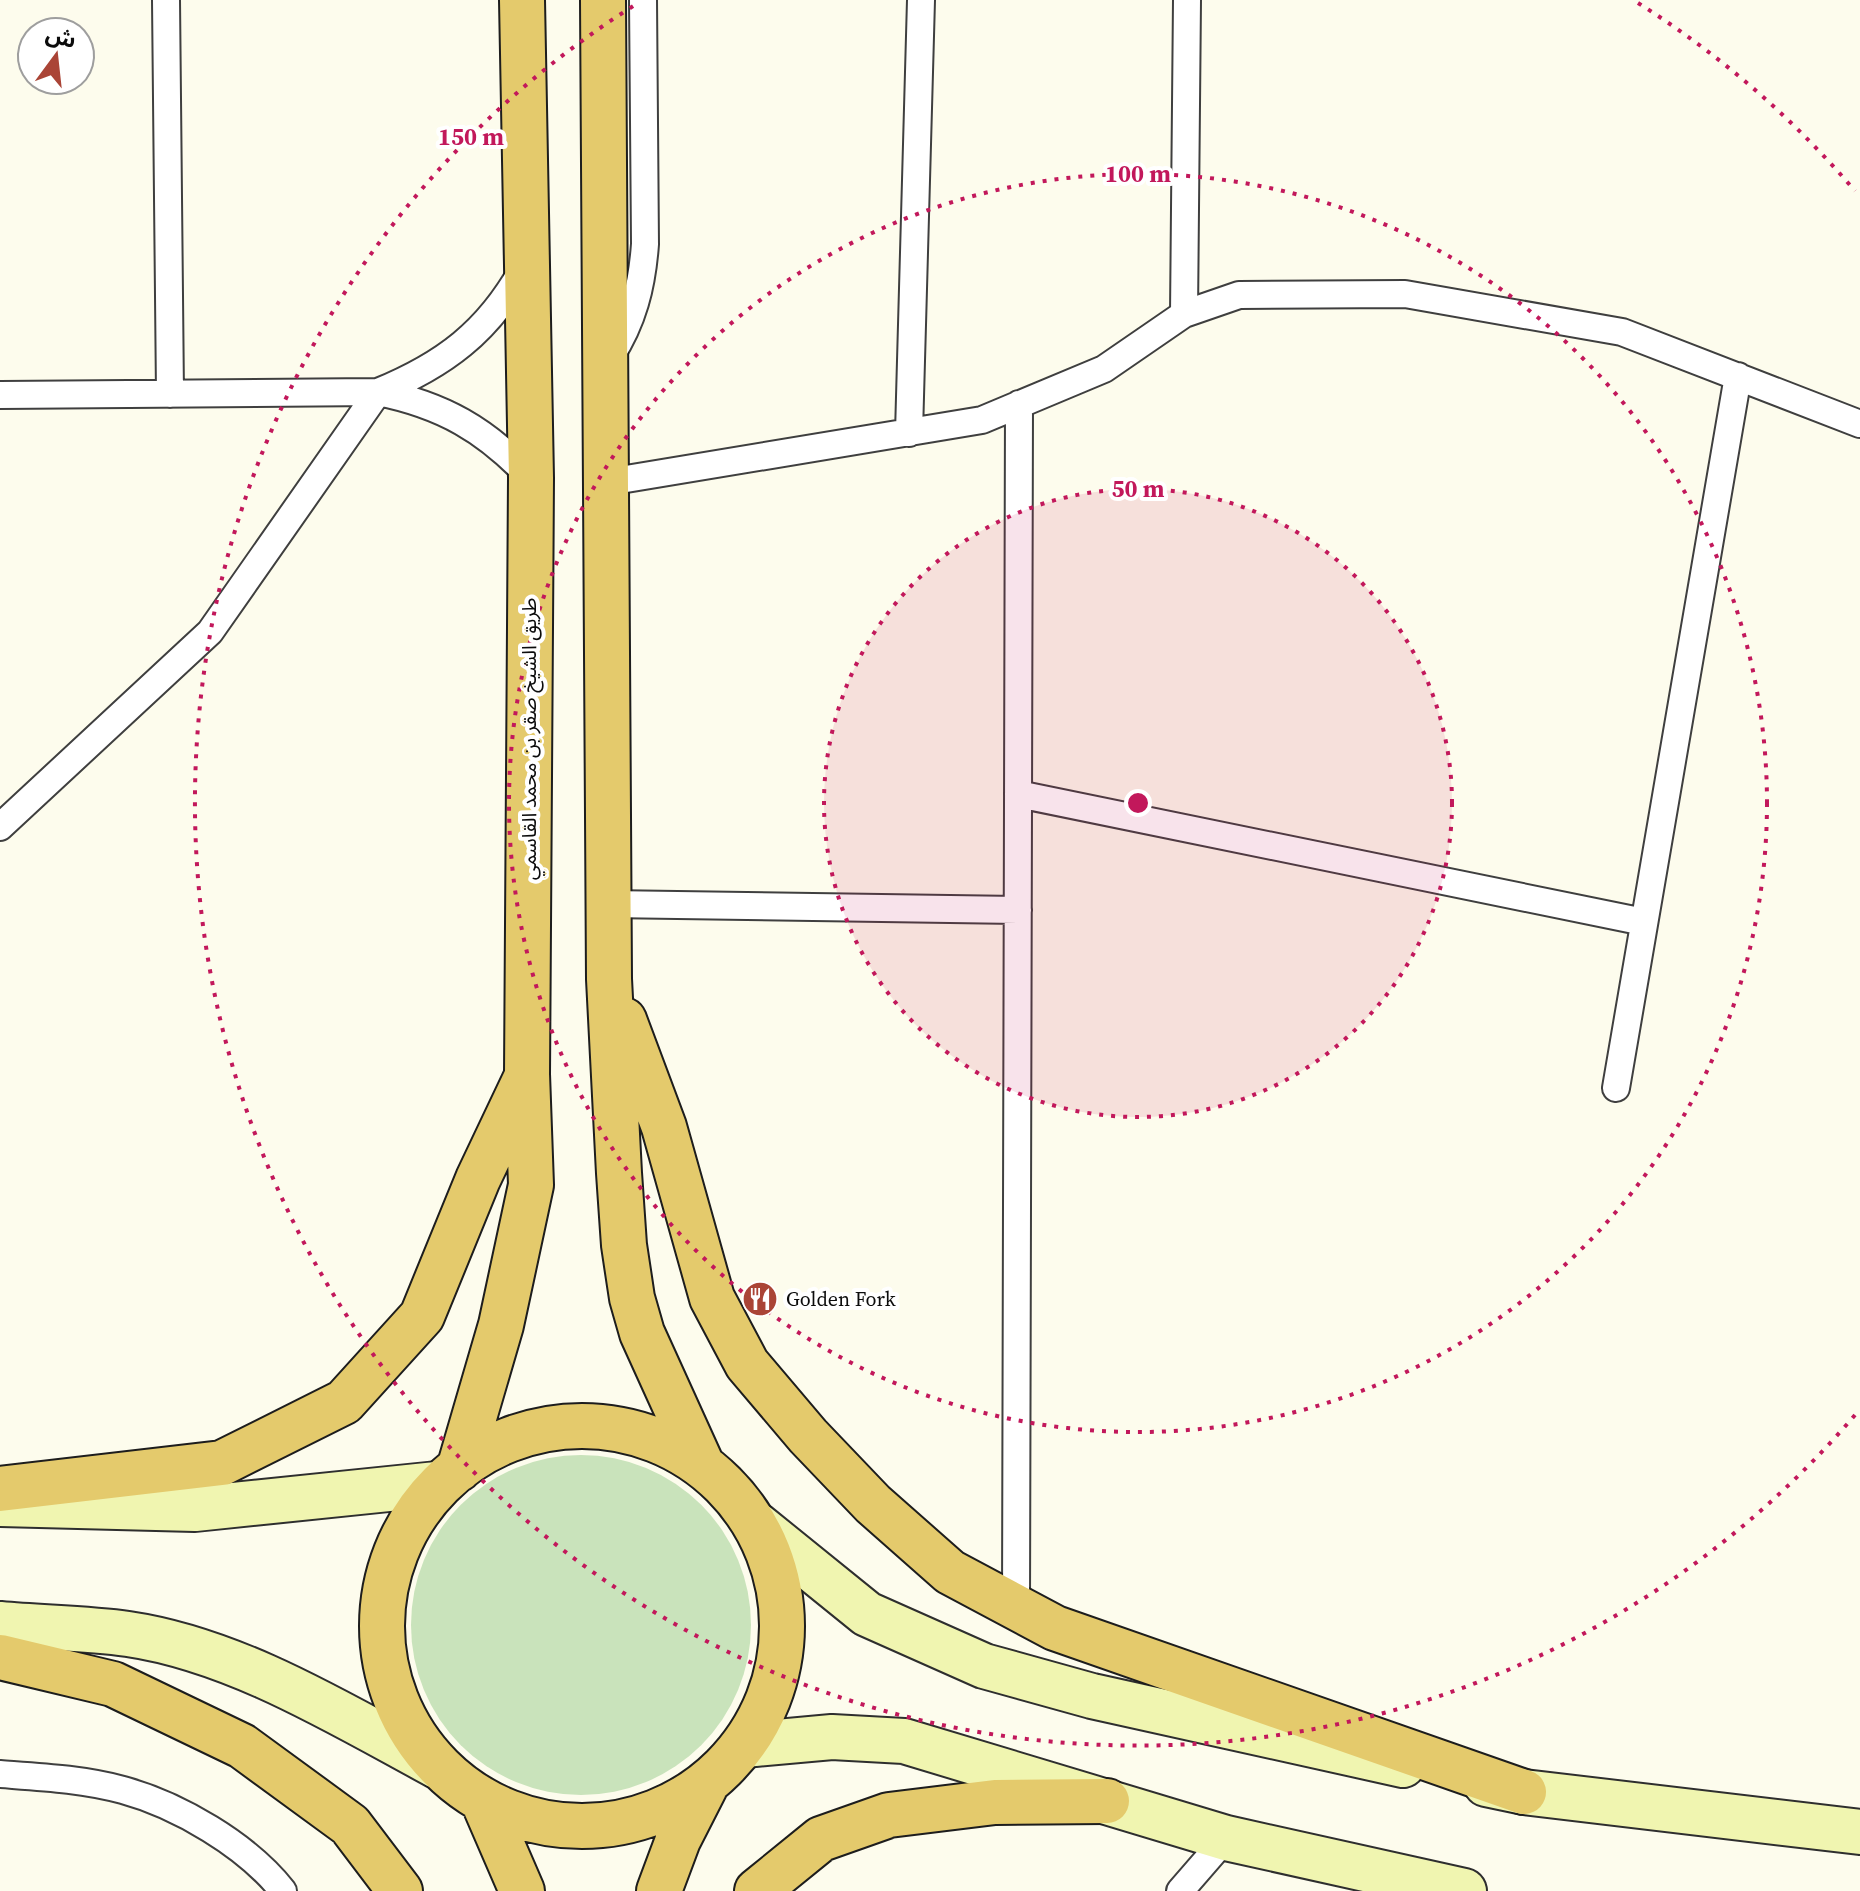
<svg xmlns="http://www.w3.org/2000/svg" width="1860" height="1891" font-family="'Source Serif 4','Noto Sans Arabic',serif">
<rect width="100%" height="100%" fill="#fdfced"/>
<path fill="#c9e3bb" d="M411 1625a170 170 0 1 1 340 0a170 170 0 1 1-340 0Z"/>
<g fill="none" stroke-linecap="round" stroke-linejoin="round">
<defs>
<path id="service" d="M166,0L170,394
M1184,314L1187,0
M610,357C633,322 642,286 645,244L643,0
M0,395L378,392C443,405 486,430 531,478
M909,433L921,0
M608,482L982,420L1104,369L1184,314L1239,295L1405,294L1622,332L1860,424
M1018,794L1644,922
M0,827L210,632L378,392C444,365 488,332 523,269
M608,904L1018,910
M1616,1088L1738,376
M1016,1608L1019,404
M0,1774C41,1777 83,1779 123,1790C178,1805 247,1845 283,1891
M1180,1891L1226,1838"/>
<path id="secondary" d="M0,1504L195,1509L437,1484
M757,1525L867,1614L984,1666L1092,1696L1403,1765
M0,1624C42,1628 86,1628 128,1634C237,1650 342,1715 437,1766
M745,1745L832,1737L904,1741L1226,1838L1464,1891
M1486,1784L1524,1792L1860,1832"/>
<path id="trunk" d="M603,0L609,979L619,1173L624,1245L632,1298L642,1333L701,1463
M624,1020L664,1127L712,1298L747,1364L808,1436L873,1504L950,1572L1055,1628L1524,1792
M382 1626a200 200 0 1 1 400 0a200 200 0 1 1-400 0Z
M459,1469L501,1325L531,1185L527,1074L531,478L522,0
M0,1489L222,1463L344,1402L422,1316L478,1179L525,1080
M0,1657L113,1684L242,1746L350,1825L400,1891
M483,1801L522,1891
M659,1891L678,1840L705,1787
M757,1891L821,1839L889,1815L995,1802L1107,1801"/>
</defs>
<use href="#service" stroke="#3f3f3f" stroke-width="30"/>
<use href="#secondary" stroke="#2e2e2e" stroke-width="48"/>
<use href="#trunk" stroke="#1d1d1d" stroke-width="48"/>
<use href="#service" stroke="#fff" stroke-width="26"/>
<use href="#secondary" stroke="#f0f5b0" stroke-width="44"/>
<use href="#trunk" stroke="#e4ca6c" stroke-width="44"/>
</g>
<circle cx="1138" cy="803" r="314" fill="#c2185b" fill-opacity=".12"/>
<g fill="none" stroke="#c2185b" stroke-width="4" stroke-dasharray="4 8">
<circle cx="1138" cy="803" r="314"/>
<circle cx="1138" cy="803" r="629"/>
<path d="M1855 1415A943 943 0 1 1 638 3M1638 3A943 943 0 0 1 1855 191"/>
</g>
<defs>
<symbol id="restaurant-disc" viewBox="-11 -11 22 22"><circle r="9.5" fill="#aa4436" stroke="#fff"/><path d="M-5-6h1v4h1v-4h1v4h1v-4h1v5L-1.5 .5V6h-2V.5L-5-1ZM5-6V6H3V1.5H1.5Q1.5-4 5-6Z" fill="#fff"/></symbol>
</defs>
<g fill-rule="evenodd">
<use href="#restaurant-disc" x="740" y="1279" width="40" height="40"/>
</g>
<g text-anchor="middle" stroke-width="8" stroke-linejoin="round" paint-order="stroke">
<g font-size="20" fill="#0c0c0c" stroke="#fff">
<text transform="translate(529 739) rotate(-90)" y="7">طريق الشيخ صقر بن محمد القاسمي</text>
</g>
<g font-size="20" fill="#0c0c0c" stroke="#fff" text-anchor="start">
<text x="786" y="1306">Golden Fork</text>
</g>
</g>
<circle cx="1138" cy="803" r="12" fill="#c2185b" stroke="#fff" stroke-width="4"/>
<g font-size="24" text-anchor="middle" font-weight="bold" fill="#c2185b" stroke="#fff" stroke-width="8" stroke-linejoin="round" paint-order="stroke">
<text x="471" y="145">150 m</text>
<text x="1138" y="182">100 m</text>
<text x="1138" y="497">50 m</text>
</g>
<g transform="translate(56 56) rotate(15)"><circle r="38" fill="#ffffff" stroke="#9e9e9e" stroke-width="2"/>
<path d="M0-6L14 30L0 20L-14 30Z" fill="#aa4436"/>
<text y="-12" font-size="22" font-weight="bold" text-anchor="middle" fill="#0c0c0c">ش</text>
</g>
</svg>
